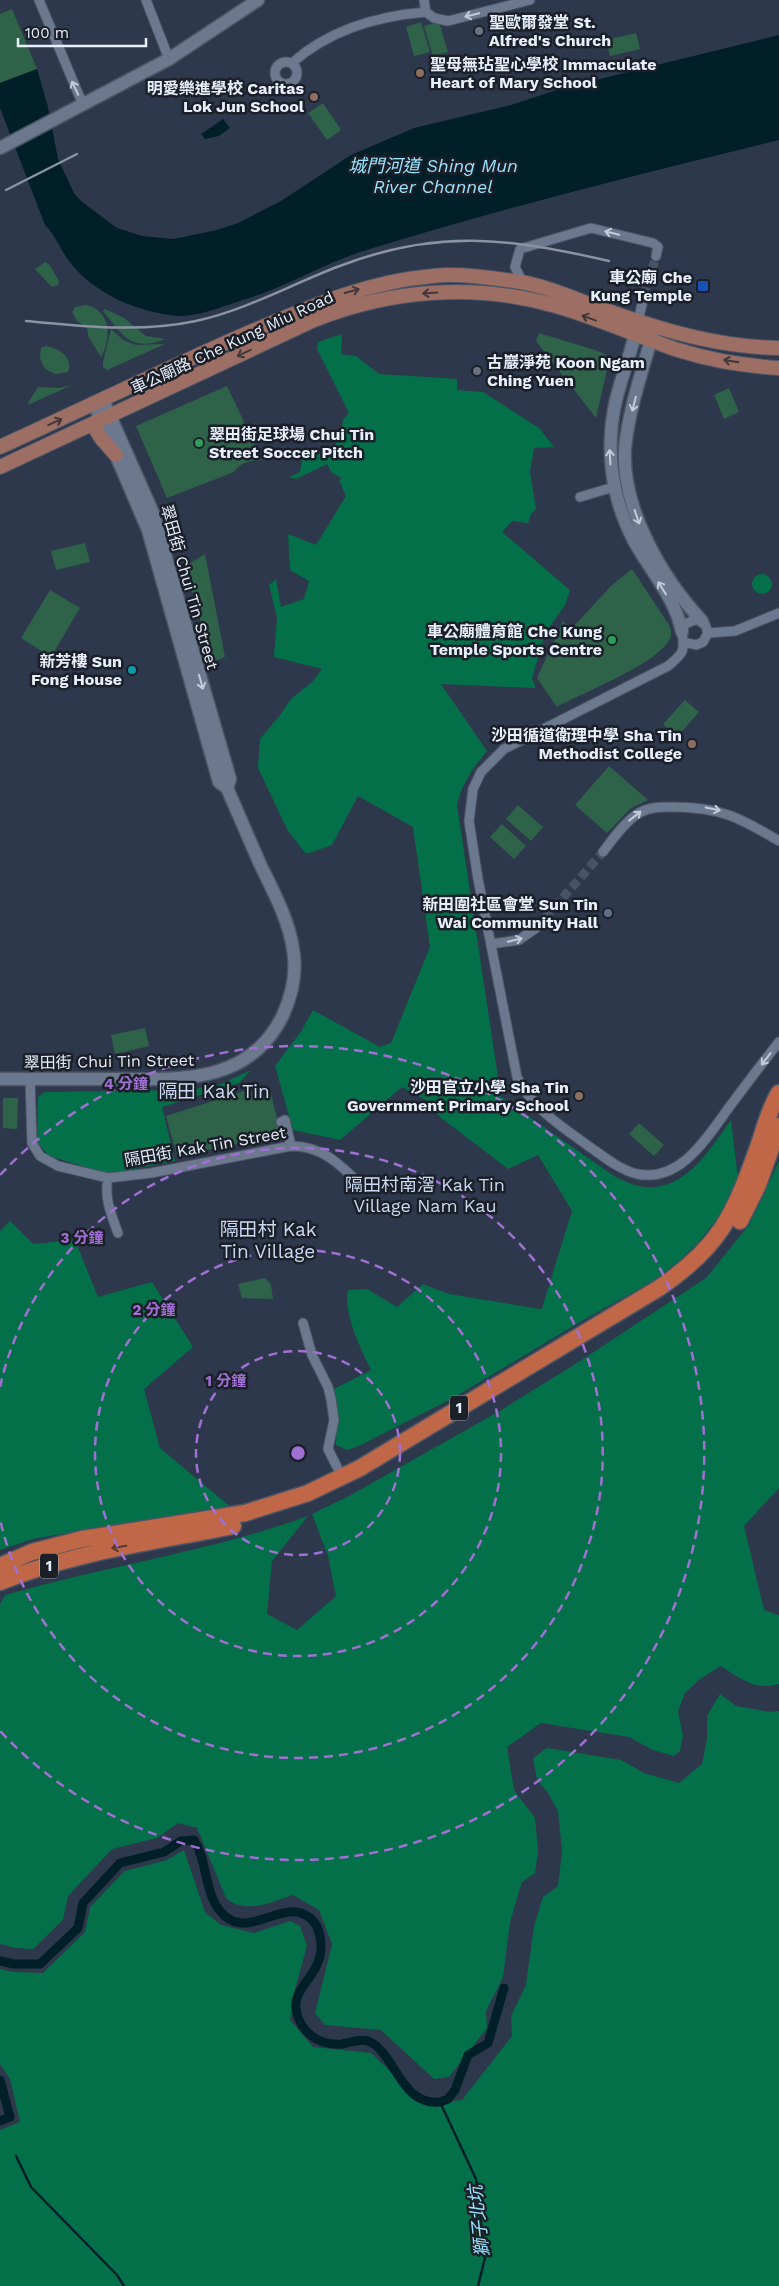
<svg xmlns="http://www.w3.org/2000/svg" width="779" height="2286" font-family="'Work Sans','Noto Sans TC',sans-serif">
<rect width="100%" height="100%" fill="#2d384c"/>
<path fill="#2e634a" d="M12,9L37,69L0,83V14Z
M421,22L430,52L414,56L406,27Z
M439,22L448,52L433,56L424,26Z
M636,33L640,49L610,56L606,40Z
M323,103L341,130L327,140L308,113Z
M45,262L49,264L59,281L58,285L52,287L35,269Z
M85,305C111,309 112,338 101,357L88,336L87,327L77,321L72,312L75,307Z
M105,309L124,318L146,336L165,339C130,353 122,334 103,311Z
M111,329L123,340L136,345L165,344L107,370L103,367V362Z
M539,333L598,351L610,357L596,418L536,341Z
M46,346C59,348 74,358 68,372L55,374L45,369L40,358L41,348Z
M72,385L30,404L28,403L38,387L59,388Z
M227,386L262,460C251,461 241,461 234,472L167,498L136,426Z
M729,388L739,412L724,419L714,395Z
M85,543L90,562L56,570L51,551Z
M205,554L225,657L212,662L186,569L187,565Z
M632,569L667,622C670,626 672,631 671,636C662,663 583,692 557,707L537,678L563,621L568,626L573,627L612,585Z
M50,590L80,608L51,657L21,638Z
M685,700L699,712L677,737L663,724Z
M609,766L648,800L631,808L607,833L575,805Z
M518,805L543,827L531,841L506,819Z
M502,824L526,846L514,859L490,837Z
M145,1028L149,1046L115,1054L111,1035Z
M244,1091L271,1094L281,1135L177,1156L166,1116Z
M3,1098H18L17,1129L3,1128Z
M639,1123L664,1145L654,1156L629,1134Z
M265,1278L271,1285L273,1299L242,1298L238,1284Z"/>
<path fill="#04704a" d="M342,334L341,354L356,356L379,374L457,379V390L483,392L539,428L554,447L534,448L530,472L536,509L531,514L528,523L512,521L502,532L570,590L565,605L550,626L542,643L532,679L536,688L441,684L487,751C473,768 462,783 457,805L501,1097L614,1176C626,1182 641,1189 655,1187C690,1184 712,1146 731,1120L738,1179L721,1214L697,1244L679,1261L653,1281L580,1322L455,1397L359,1446L347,1450L336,1445L337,1414L334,1389L371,1370C361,1349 343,1313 348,1290L367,1289L397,1307L423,1284L449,1294L540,1309L542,1308L572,1211L538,1155L508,1169L440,1117L426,1100L402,1087L340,1140L293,1130L275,1066L302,1030L313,1010L380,1047L391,1043L430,947L413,827L358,796L332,845L306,854L288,831L258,768L260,739L280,715L291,699L313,681L322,669L274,657L277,618L269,585L276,579L281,607L304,599L309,581L290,570L288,534L316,545L346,496L339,480L342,478L332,473L327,464L296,479L289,477L300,472L303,456C331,449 340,450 343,419L349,413L317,349L318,342Z
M752 584a10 10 0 1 1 20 0a10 10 0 1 1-20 0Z
M251,1070L239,1083L162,1107L175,1161L108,1174L49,1156L37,1142L38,1097L45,1092L189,1090L221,1084Z
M779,1161V1488L744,1526L764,1610L779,1615V1684C756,1691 740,1679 721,1666L700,1679L685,1693L678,1711L683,1736L680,1751L674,1756L653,1750L629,1737L541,1723L507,1747L514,1790L535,1818L538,1851L535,1873L522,1882L510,1922L503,1977L486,2011L487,2028L449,2077L434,2079L381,2030L325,2025L315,2013L332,1944L319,1910L293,1895C271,1902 246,1915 226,1898L197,1828L178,1823L157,1838L112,1849L68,1896L63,1920L33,1949L16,1948L0,1944V1604L5,1595C105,1566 209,1552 308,1516L272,1561L267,1614L297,1630L336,1596L328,1556L312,1514L349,1496L498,1412L580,1361L706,1278L749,1225Z
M10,1221L33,1244L75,1240L98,1297L152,1282L193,1347L144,1389L160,1448L233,1509L123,1530L102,1527L33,1539L0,1550V1231Z
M720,1694L736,1706L770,1712L779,1711V2286H0V2130L20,2122L10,2079L0,2064V1969L13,1972L43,1973L85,1932L90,1907L125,1871L167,1860L184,1850L205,1912L221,1925L254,1933L290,1921L300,1926L307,1946L295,1989L290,2020L313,2047L371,2053L425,2104L462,2100L512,2036L511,2016L526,1985L534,1926L543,1897L558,1886L562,1851L558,1811L548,1793L537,1780L533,1758L547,1748L621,1760L644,1773L679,1783L702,1764L707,1738V1716Z"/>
<path fill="#001f29" d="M779,35V140C643,173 507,207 373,248C337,258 304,277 269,291C257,296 244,299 231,304C215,309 195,317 177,316C137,312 94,294 69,261C60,249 56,236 45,225L0,108V83L37,69L48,107L58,159L74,193L81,201L117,228L142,236L174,239L217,230L238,223L281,201L351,155L414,128L511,105L563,88Z
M223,119L230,128L219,136L205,139L201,134Z"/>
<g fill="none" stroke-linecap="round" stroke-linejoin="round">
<path stroke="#001f29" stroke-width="2.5" d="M440,2102L476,2179L485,2258L478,2286
M16,2156L31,2187L117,2275L124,2286"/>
<path stroke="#001f29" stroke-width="9" d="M0,1961L14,1964H40L78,1928L83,1903L120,1863L164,1852L181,1841L194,1840C209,1863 203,1897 225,1916C252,1940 289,1892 314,1922C319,1928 320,1935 321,1943C323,1975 293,1986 296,2008C299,2032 319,2046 342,2044C350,2043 360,2038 368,2041C374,2043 379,2048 383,2053C399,2072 408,2105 440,2102L448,2099L455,2090L468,2055L488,2043L504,1988
M0,2080L10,2117L0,2121"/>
<path stroke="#495366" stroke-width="9" stroke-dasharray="9 4.5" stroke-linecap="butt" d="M644,296L656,256
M536,928L603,852"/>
<defs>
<path id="street" d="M39,0L83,105
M146,0L169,59
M424,0L426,12
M275 73a11 11 0 1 1 22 0a11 11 0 1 1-22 0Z
M292,63C329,30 377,16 426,12L434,18L448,21L530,0
M523,283L515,267L520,249L591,228L653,243L658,247L656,256
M638,321L644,296
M580,497L614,487
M708,633L735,631L779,613
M685,642L696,645L703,642L708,633L705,624L697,619L685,624L682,632C685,651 684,653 668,666L504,749L481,772L473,789L469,821L478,879L517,1077C532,1108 560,1125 587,1145C603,1156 618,1169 637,1174C681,1183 708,1136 730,1106C746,1085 762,1063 779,1042
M603,852C612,840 623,824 636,815C647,807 659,807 672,807C720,807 739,817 779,841
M491,944L519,940L536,928
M30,1079L32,1143L40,1156L58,1166L108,1178L151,1173L291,1146C320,1146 336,1161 356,1180
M281,1122L285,1120L291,1146
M108,1178C104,1198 111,1214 118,1233
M303,1323L312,1355L328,1387L331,1399L334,1420L328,1449L337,1467"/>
<path id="secondary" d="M0,148L169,59L258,0
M637,326C632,351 622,375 616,400C605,448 611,497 634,541C650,570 676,599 682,632
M655,326C644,366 629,407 625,448C621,508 662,578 702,621
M103,400L153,513L230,779L227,788
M0,1079C37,1079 73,1079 110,1079C176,1079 249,1086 283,1015C292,995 297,971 293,949C289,920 273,891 260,864C249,839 238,813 227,788L219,782L217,775L148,530L94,404"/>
<path id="primary" d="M93,425L101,438L116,455
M0,447C83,409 165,369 248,333C310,307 365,282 433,276C461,273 492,278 520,282C552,287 583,303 614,313C668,332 721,347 779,348
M0,467L314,320C392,289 476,283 556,306C598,318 637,336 678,350C710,360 746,366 779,368"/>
<path id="highway" d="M740,1221L758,1185L779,1126
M0,1566L32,1552L82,1539L245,1513L308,1493L360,1468L659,1288C719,1247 733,1217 757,1150C764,1131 768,1111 779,1093
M0,1582C74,1552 154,1542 233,1526"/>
</defs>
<use href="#street" stroke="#4c5566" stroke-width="11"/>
<use href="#secondary" stroke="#4c5566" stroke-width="15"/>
<use href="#primary" stroke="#4c5566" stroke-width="16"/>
<use href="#highway" stroke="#4c5566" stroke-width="19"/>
<use href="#street" stroke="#6b788e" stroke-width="9"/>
<use href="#secondary" stroke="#6b788e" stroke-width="12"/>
<use href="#primary" stroke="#9d6e63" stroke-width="14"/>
<use href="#highway" stroke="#bf6746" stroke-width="16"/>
<path stroke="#8993a3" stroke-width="2.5" d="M6,190L77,154
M26,321C82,326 139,333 196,321C246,310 290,285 337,267C437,228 508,238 609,261"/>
</g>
<defs><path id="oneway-shaft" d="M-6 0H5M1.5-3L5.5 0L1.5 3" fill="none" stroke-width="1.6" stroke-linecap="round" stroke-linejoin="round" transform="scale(1.25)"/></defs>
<g stroke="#c2cbda">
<use href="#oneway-shaft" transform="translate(472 15) rotate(166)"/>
<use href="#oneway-shaft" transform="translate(75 88) rotate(-115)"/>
<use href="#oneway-shaft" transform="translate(612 233) rotate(-166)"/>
<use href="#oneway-shaft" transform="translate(634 404) rotate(104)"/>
<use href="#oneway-shaft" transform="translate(610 457) rotate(-93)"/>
<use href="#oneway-shaft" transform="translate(637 517) rotate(71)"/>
<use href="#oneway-shaft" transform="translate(662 588) rotate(-122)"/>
<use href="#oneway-shaft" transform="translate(201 682) rotate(74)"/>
<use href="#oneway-shaft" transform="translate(713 809) rotate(12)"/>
<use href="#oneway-shaft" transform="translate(635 816) rotate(-38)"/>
<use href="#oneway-shaft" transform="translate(515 940) rotate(-14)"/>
<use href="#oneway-shaft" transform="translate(766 1059) rotate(128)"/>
</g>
<g stroke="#41373a">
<use href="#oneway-shaft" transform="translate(352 291) rotate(-15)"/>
<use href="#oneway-shaft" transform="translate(430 293) rotate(176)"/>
<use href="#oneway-shaft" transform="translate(589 318) rotate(-160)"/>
<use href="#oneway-shaft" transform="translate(244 353) rotate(155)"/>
<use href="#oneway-shaft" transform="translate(731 361) rotate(-171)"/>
<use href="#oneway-shaft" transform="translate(55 422) rotate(-24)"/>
</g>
<use stroke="#543832" href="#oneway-shaft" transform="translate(119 1547) rotate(170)"/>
<g fill="none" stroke="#a170d4" stroke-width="2.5" stroke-dasharray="9 6">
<circle cx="298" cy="1453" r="102"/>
<circle cx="298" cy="1453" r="203"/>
<path d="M0 1387A305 305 0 1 1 0 1519"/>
<path d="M0 1175A407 407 0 1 1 0 1731"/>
</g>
<g fill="#6b7280" stroke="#1a1f28" stroke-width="2">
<circle cx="479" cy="31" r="5"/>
<circle cx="477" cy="371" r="5"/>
</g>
<g fill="#8d6e63" stroke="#1a1f28" stroke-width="2">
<circle cx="420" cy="73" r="5"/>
<circle cx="314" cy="97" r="5"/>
<circle cx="692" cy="744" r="5"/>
<circle cx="579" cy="1096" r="5"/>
</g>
<rect fill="#1a4fb4" stroke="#1a1f28" stroke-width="2" x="697" y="280" width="12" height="12" rx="2.5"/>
<g fill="#2e9e5b" stroke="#1a1f28" stroke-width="2">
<circle cx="199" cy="443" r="5"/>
<circle cx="612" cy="640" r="5"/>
</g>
<circle fill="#0f9aa8" stroke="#1a1f28" stroke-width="2" cx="132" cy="670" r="5"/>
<circle fill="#5c6f8a" stroke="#1a1f28" stroke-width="2" cx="608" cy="913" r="5"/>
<g text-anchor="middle" stroke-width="5" stroke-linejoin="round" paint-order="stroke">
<g fill="#1a1f28" stroke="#aab1bc" stroke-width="1">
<rect x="450" y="1395.5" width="18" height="25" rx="4"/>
<rect x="40" y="1553.5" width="18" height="25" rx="4"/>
</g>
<g font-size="15" font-weight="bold" fill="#e7effb">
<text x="459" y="1413">1</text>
<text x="49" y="1571">1</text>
</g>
<g font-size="16" font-weight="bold" fill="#e7effb" stroke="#1a1f28" text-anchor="end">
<text x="489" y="28" text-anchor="start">聖歐爾發堂 St.<tspan x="489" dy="18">Alfred's Church</tspan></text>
<text x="430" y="70" text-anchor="start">聖母無玷聖心學校 Immaculate<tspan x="430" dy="18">Heart of Mary School</tspan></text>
<text x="304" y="94">明愛樂進學校 Caritas<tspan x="304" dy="18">Lok Jun School</tspan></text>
<text x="692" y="283">車公廟 Che<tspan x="692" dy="18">Kung Temple</tspan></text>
<text x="487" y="368" text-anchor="start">古巖淨苑 Koon Ngam<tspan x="487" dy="18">Ching Yuen</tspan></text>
<text x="209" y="440" text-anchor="start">翠田街足球場 Chui Tin<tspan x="209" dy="18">Street Soccer Pitch</tspan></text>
<text x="602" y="637">車公廟體育館 Che Kung<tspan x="602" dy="18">Temple Sports Centre</tspan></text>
<text x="122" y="667">新芳樓 Sun<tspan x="122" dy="18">Fong House</tspan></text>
<text x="682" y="741">沙田循道衛理中學 Sha Tin<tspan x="682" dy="18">Methodist College</tspan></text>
<text x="598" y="910">新田圍社區會堂 Sun Tin<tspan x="598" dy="18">Wai Community Hall</tspan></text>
<text x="569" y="1093">沙田官立小學 Sha Tin<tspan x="569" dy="18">Government Primary School</tspan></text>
</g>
<g font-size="16" fill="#e7effb" stroke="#1a1f28">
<text transform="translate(232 342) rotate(-25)" y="6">車公廟路 Che Kung Miu Road</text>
<text transform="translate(190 587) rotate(74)" y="6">翠田街 Chui Tin Street</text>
<text transform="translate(109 1061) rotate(-1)" y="6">翠田街 Chui Tin Street</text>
<text transform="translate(205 1146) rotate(-10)" y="6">隔田街 Kak Tin Street</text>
</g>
<g font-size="18" font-style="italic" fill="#99e3fd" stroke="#1a1f28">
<text x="433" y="172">城門河道 Shing Mun<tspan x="433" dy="21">River Channel</tspan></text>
<text transform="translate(479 2221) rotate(-96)" y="6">獅子北坑</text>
</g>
<g font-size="18" fill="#cbd8f1" stroke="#1a1f28">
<text x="425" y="1191">隔田村南滘 Kak Tin<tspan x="425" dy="21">Village Nam Kau</tspan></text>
</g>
<g font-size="19" fill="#cbd8f1" stroke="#1a1f28">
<text x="214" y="1098">隔田 Kak Tin</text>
<text x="268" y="1236">隔田村 Kak<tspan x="268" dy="22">Tin Village</tspan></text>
</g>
</g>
<circle cx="298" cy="1453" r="8" fill="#a170d4" stroke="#1a1f28" stroke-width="2.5"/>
<g font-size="15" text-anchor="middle" font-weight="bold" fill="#a170d4" stroke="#1a1f28" stroke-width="5" stroke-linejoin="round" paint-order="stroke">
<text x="126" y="1089">4 分鐘</text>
<text x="82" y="1243">3 分鐘</text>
<text x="154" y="1315">2 分鐘</text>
<text x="226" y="1386">1 分鐘</text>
</g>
<path d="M18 38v8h128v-8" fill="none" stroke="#e7effb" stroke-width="2.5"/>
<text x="25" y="38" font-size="15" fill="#e7effb" stroke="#1a1f28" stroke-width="4" paint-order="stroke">100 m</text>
</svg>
